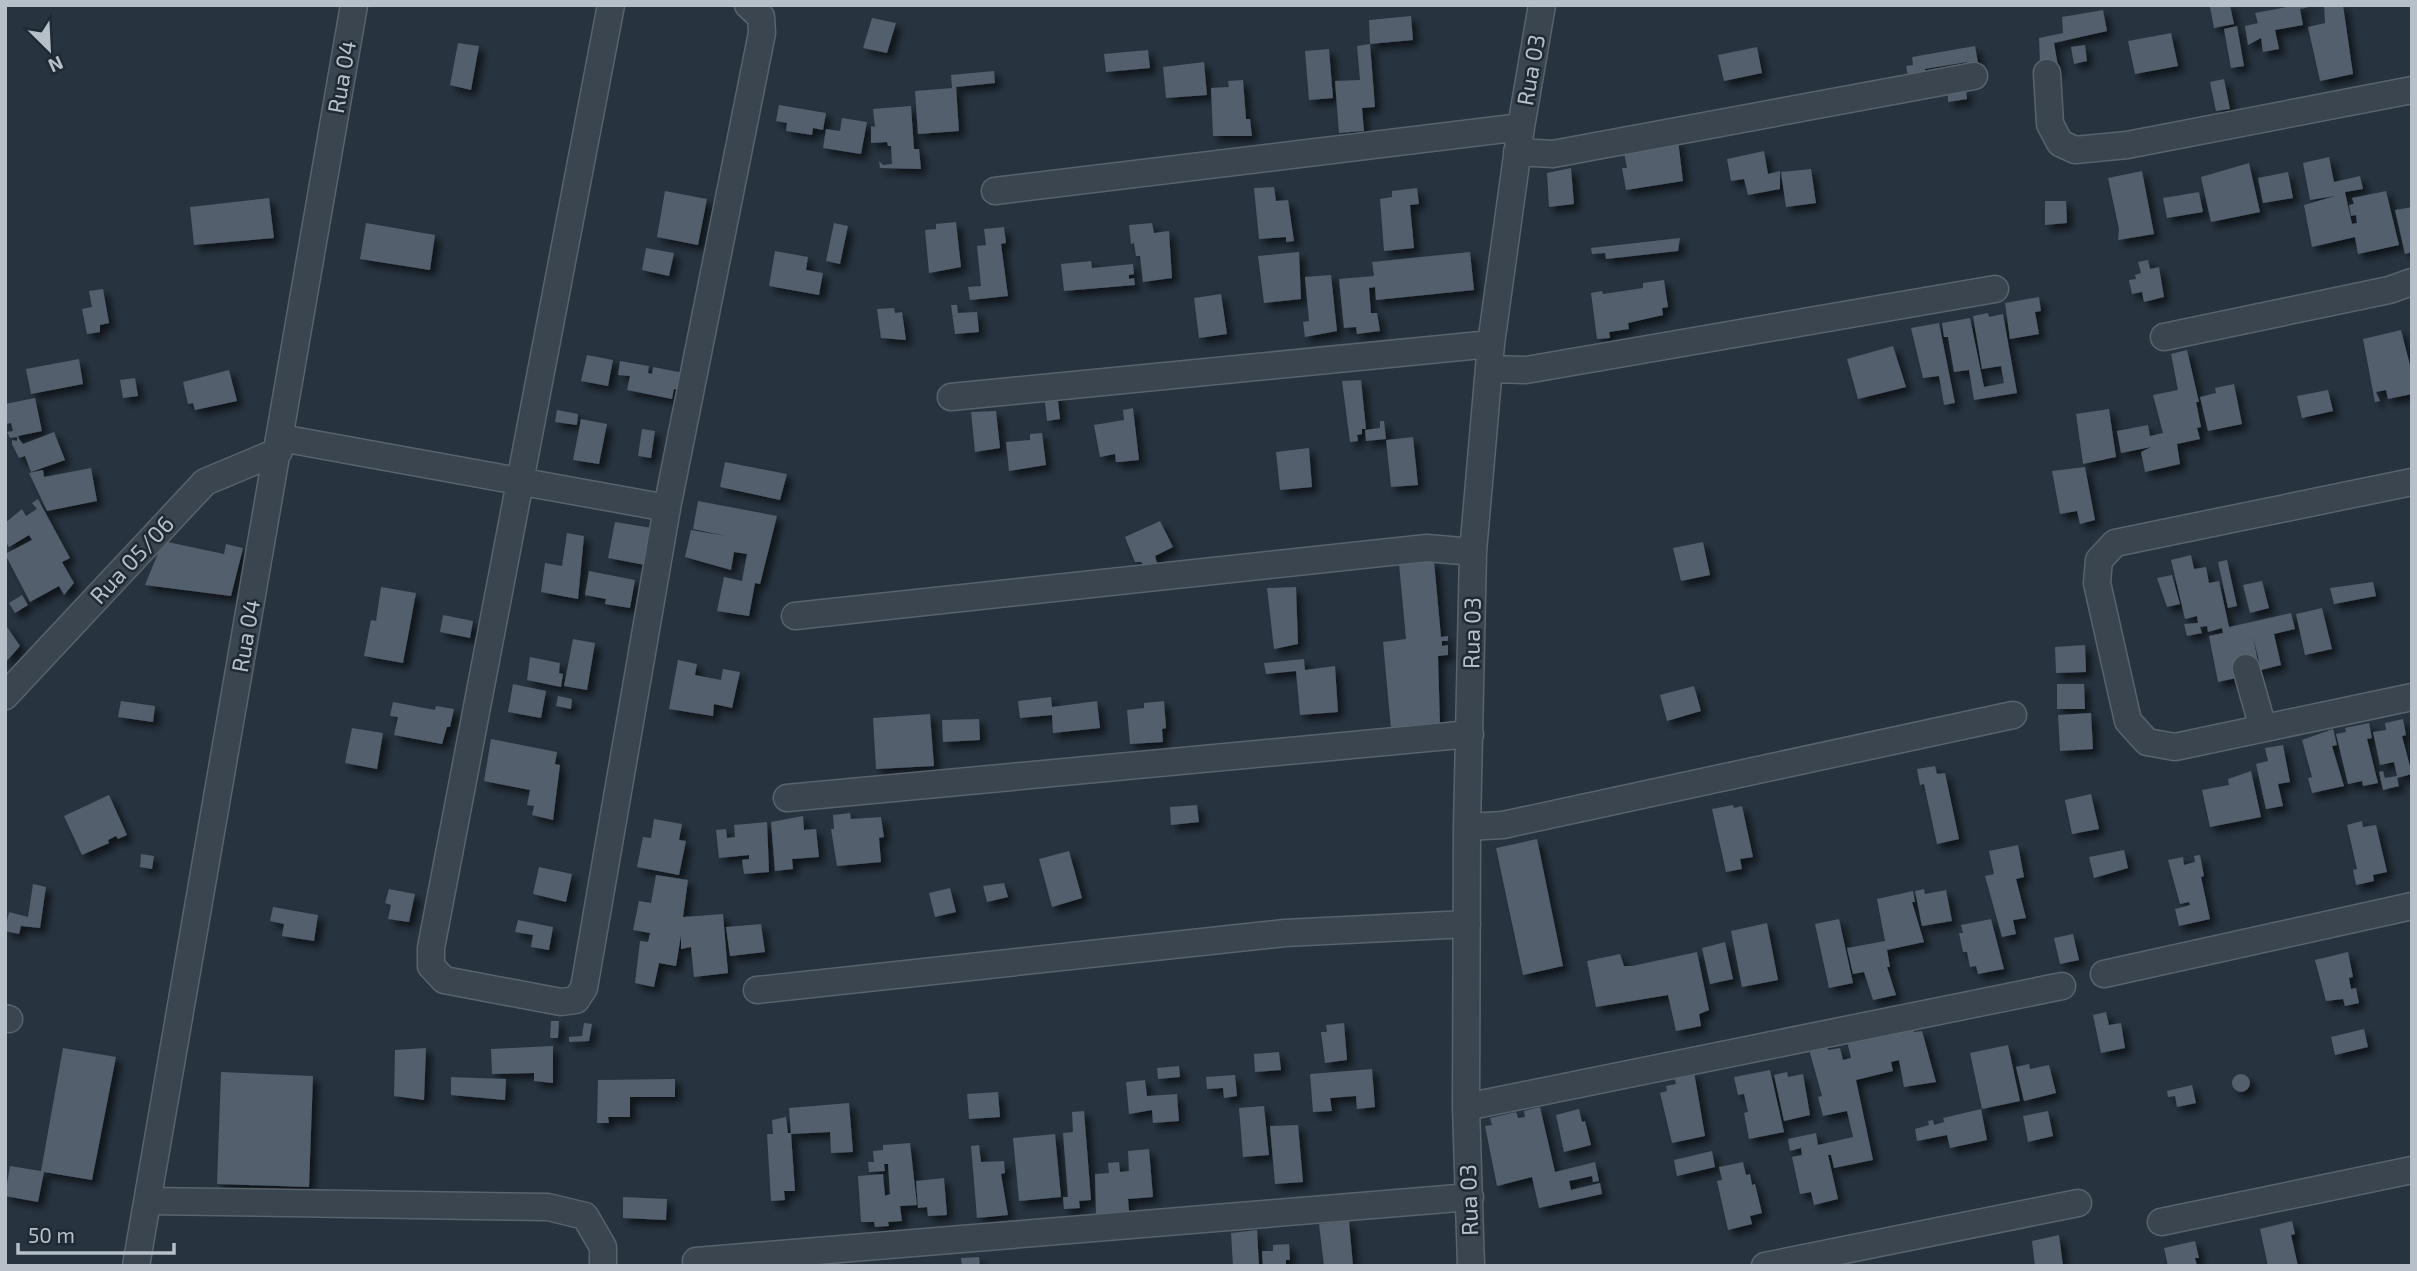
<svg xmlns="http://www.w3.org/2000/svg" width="2417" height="1271" font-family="'Exo 2',sans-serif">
<defs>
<filter id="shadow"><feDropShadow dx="5.5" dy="5.5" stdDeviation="3.5" flood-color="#0009"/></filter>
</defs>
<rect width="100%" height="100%" fill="#27333f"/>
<path fill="#525e6c" filter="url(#shadow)" d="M2215,5H2230L2234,24L2214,28L2210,7Z
M2298,5L2313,6L2300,9L2303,25L2275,30L2279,49L2263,52L2261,38L2248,45L2245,26L2258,23L2255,13Z
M2324,5H2343L2353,74L2320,81L2308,27L2325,23Z
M2103,10L2107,31L2054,43L2059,72L2040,63L2039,38L2063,33L2062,17Z
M1411,16L1413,40L1370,44L1369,20Z
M872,18L896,23L887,53L863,48Z
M2237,26L2244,66L2231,68L2224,29Z
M2171,33L2178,66L2135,74L2128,41Z
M458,43L479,46L471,90L450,85Z
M1370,44L1375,107L1362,108L1364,131L1339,133L1335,81L1360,80L1357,46Z
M2085,45L2087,61L2074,64L2071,47Z
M1975,46L1979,68L1969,70L1967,62L1925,69L1926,78L1909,81L1906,66L1913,65L1912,57Z
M1757,47L1762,73L1724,81L1718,55Z
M1329,49L1333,98L1309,100L1305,51Z
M1148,50L1150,68L1106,72L1104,54Z
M1204,62L1207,95L1166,98L1163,67Z
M994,71L995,83L956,87L959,131L918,134L915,91L952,88L951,75Z
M2224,79L2230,109L2216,111L2210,82Z
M1243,80L1246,119H1250L1252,136H1213L1211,88L1229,87L1228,81Z
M1966,89L1967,99L1948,102V92Z
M779,105L826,113L823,130L813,128L812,135L786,131L787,123L776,121Z
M911,106L914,149H919L921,169L880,168L879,161L883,165L892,164L891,146H888L887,142L871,143V126L875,127L873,109Z
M842,118L867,122L861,154L823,148L826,129L840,131Z
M1678,140L1683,181L1626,190L1622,168H1627L1624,153Z
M1764,151L1768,174L1780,171V189L1748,195L1744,179L1731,181L1727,159Z
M2329,157L2334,182L2360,176L2363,189L2345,192L2352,224L2357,223L2356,215L2351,216L2349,205L2354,204L2352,198L2386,191L2399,245L2358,254L2355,237L2312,247L2304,205L2335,196L2310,200L2303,163Z
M2249,163L2260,212L2211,222L2201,177Z
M1571,168L1574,204L1549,207L1547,173Z
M1811,169L1816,203L1786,207L1781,172Z
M2142,171L2154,234L2118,240L2119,229L2108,178Z
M2288,172L2293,198L2263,203L2258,178Z
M1274,187L1276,201L1288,200L1294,241L1286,242V237L1259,239L1254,188Z
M1417,188L1419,204L1410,205L1414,248L1384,251L1380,199L1392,197V191Z
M665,191L707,199L698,245L657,237Z
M2199,192L2203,212L2167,218L2163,198Z
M269,198L274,238L194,245L190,207Z
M2045,201H2066L2067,223L2045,225Z
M2412,207V252L2405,254L2395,210Z
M956,222L961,267L929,273L925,230L936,229V224Z
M366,223L435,235L430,270L360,259Z
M834,223L848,226L840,264L826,261Z
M1152,223L1154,233L1169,231L1172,278L1143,282L1140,256H1136L1134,243L1131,244L1129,225Z
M1004,227L1006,243L1001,244L1008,296L970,300L968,287L981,286L977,246L986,245L984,229Z
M1680,238L1678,251L1606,259L1605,253L1592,254L1591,248Z
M646,248L674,253L669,276L642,270Z
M775,251L808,257L806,270L823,273L819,295L769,286Z
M1299,252L1301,299L1264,303L1258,256Z
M1470,252L1474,290L1376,300L1375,287L1369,288L1371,313H1377L1380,331L1357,334L1356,327L1344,328L1339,279L1374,276L1372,262Z
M2148,260L2150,269L2159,267L2164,297L2144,302L2142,292L2132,294L2129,280L2136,279L2135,275L2141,273L2138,262Z
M1091,261L1092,268L1133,264L1134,274L1129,275V279L1134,278L1135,285L1064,291L1061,264Z
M1331,275L1337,331L1305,337L1303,322L1309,321L1305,277Z
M1664,280L1668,307L1662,308L1663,315L1628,323L1629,329L1609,332L1610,338L1597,339L1591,293L1602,291L1603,294L1643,288V283Z
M103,289L109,323L100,325V332L87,334L82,309L92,307L89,291Z
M1221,294L1227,334L1199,338L1194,298Z
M2039,297L2041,311L2035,312L2039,334L2010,339L2005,303Z
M951,305H957L958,313L977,312L979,332L955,334Z
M894,308L895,313L902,312L906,340L881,338L877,309Z
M1988,313L1989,317L2003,314L2017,393L1974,400L1969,370L1954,372L1948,337H1944L1942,323L1970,318L1984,387L2004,383L2001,366L1982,369L1973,316Z
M1939,323L1955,403L1944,405L1939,376L1923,378L1911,328Z
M2401,330L2412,373V394L2388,399L2386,390L2376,392L2380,401L2375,402L2363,339Z
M1893,346L1906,387L1858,399L1847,359Z
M2187,350L2199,402H2196L2201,427L2197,428L2200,439L2177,444L2180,464L2145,472L2141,452L2151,447L2121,453L2117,431L2148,425L2150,436L2163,433L2153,395L2178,390L2171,354Z
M587,355L613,360L608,386L581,381Z
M79,359L83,384L31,394L26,369Z
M620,361L649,366L648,373L652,374L653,367L684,373L681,390L674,389L672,399L627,390L630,376L618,375Z
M229,370L237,401L195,410L193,403L188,404L183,382Z
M135,378L138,396L123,398L120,380Z
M1361,380L1366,429H1362V434L1357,435L1358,441L1350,442L1342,381Z
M2234,384L2242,424L2208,431L2200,397L2216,393L2215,388Z
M2328,390L2333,411L2302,418L2297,396Z
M1057,392L1060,419L1047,421L1044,393Z
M35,398L42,431L18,436L19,439L23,444L54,432L65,460L31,472L25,456L19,458L12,444V440L17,441V437L10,438L7,432L13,431L11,423L5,424V404Z
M1133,408L1139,460L1120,462H1116L1115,454L1100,457L1094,425L1124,420L1123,410Z
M2109,409L2116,457L2083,464L2076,414Z
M557,410L578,414L577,425L555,422Z
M996,411L1000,448L975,452L971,412Z
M581,419L607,424L599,464L573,460Z
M1380,421H1384L1386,439L1366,441L1365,430L1380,428Z
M642,429L655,431L651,458L638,456Z
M1042,433L1046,465L1009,471L1006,442L1030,440V434Z
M1413,437L1418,485L1391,487L1386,440Z
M1309,448L1312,487L1280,490L1276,452Z
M725,462L787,474L780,500L720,487Z
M2085,467L2095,520L2080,524L2077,511L2060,514L2052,471Z
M91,468L97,501L47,511L29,473L43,470L44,477Z
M38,499L70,558L62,562L74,583L64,595L59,586L30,602L5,554L32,540L29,535L9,547L5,541V523L22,509L26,516L37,509L32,503Z
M698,501L777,516L760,584L755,583L749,616L717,611L724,577L742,581L747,554L734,552L731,570L685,557L691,530L726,536L693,529Z
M1160,521L1173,547L1155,556L1158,566L1152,569L1150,563L1144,566L1141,562H1135L1125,537Z
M615,522L652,528L645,565L608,558Z
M567,533L584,536L578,599L541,592L545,563L562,566Z
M163,541L224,554L226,544L243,548L231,596L145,585Z
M1703,542L1710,575L1681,581L1673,548Z
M2191,555L2194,569L2206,567L2209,583L2219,581L2229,627L2291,613L2295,629L2274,634L2281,665L2261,670L2253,636L2260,673L2218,682L2209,636L2223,633L2222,628L2208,632L2207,626L2200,627L2202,633L2187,636L2184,624L2198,623L2197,616L2185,619L2171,560Z
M2227,560L2237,606L2228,608L2218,562Z
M1434,561L1441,637L1448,636V641H1442V646L1448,645V655L1438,656L1440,725L1391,729L1383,642L1406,639L1399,564Z
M589,571L635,580L630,608L605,604L606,599L585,595Z
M2172,575L2180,604L2167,607L2157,578Z
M2262,581L2269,608L2250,613L2243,585Z
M2373,582L2376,596L2334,604L2330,588Z
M381,587L416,593L403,663L364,656L371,620L376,621Z
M1296,587L1298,644L1274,649L1267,588Z
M22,595L28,605L15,613L9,603Z
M2322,608L2332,649L2305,655L2296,614Z
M443,615L473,621L470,638L440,632Z
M5,624L20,646L5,663Z
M573,639L595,643L587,690L564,686Z
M2085,645L2086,672L2056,673L2055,647Z
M530,657L560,663L559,673L563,674L561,687L527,680Z
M1304,659L1305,670L1335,666L1338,712L1300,715L1296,671L1266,674L1264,663Z
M678,660L697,664L695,675L721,680L723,669L740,672L732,708L714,704L713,716L669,709Z
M513,684L546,691L541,718L508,712Z
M2057,684H2084L2085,709H2057Z
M1694,686L1701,711L1667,721L1660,695Z
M558,696L572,699L571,709L556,706Z
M1051,697L1052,707L1097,701L1100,728L1053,733L1052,715L1020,718L1018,701Z
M121,701L155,706L153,722L118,717Z
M1164,701L1166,728L1162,729L1163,742L1130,744L1127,710L1144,708V703Z
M393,702L435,710L436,706L454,709L450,727H447L442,744L394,735L398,717L390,716Z
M2091,713L2093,749L2060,751L2058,715Z
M930,714L934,766L876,769L873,718Z
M979,719L980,740L943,742L942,720Z
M2403,719L2406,735L2402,736L2412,774L2397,778L2399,786L2383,790L2379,772L2383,771L2385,778L2397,776L2394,762L2380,765L2373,732L2386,730L2385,723Z
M2369,723L2372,738L2367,739L2378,783L2363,786L2362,781L2348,784L2336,734L2346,732L2345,728Z
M352,728L383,733L377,769L345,763Z
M2333,729L2337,745L2332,746L2344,786L2312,793L2308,778L2312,777L2302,740Z
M491,739L557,752L555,764L560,765L553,820L532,815L534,806L527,805L530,790L484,781Z
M2283,745L2290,782L2278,784L2283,806L2266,809L2256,764L2268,761L2265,748Z
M1935,766L1937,774L1945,773L1959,839L1937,844L1924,784L1920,785L1917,769Z
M2251,771L2261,817L2210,827L2202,790L2229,785L2228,779Z
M2091,794L2099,829L2072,834L2065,800Z
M109,795L127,835L118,839L116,836L108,840L109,843L82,855L64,816Z
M1197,805L1199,822L1171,825L1170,807Z
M1733,805L1734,808L1742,806L1753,857L1740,859L1742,869L1726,872L1712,809Z
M850,813L851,819L881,817L884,837L879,838L881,862L837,866L831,829H834L833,815Z
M803,816L804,830L816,829L819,857L792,859L793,869L775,871L771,822Z
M654,819L682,824L679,840L686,841L679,875L637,867L643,837L651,838Z
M2362,821L2363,827L2376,825L2387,872L2373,875L2374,881L2356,885L2353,870L2357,869L2347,825Z
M767,822L769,872L744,874L742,860L749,859V855L719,858L716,830L726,829L727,838L735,837L734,825Z
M1537,839L1563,966L1523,975L1496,848Z
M2018,845L2024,877L2016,879L2026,918L2013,920L2016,934L2002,937L1985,876L1994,874L1989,851Z
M2124,850L2128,868L2094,878L2089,857Z
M1069,851L1082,898L1052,907L1039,859Z
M141,854L154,856L152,869L140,867Z
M2200,855L2204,876L2201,877L2210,919L2179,926L2175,909L2190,905L2189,902L2180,904L2168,860L2183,857L2184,865L2195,862L2194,856Z
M539,867L572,874L566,902L533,894Z
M656,875L688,880L683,917L723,914L728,973L694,977L691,947L681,949V935L676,966L659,963L654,987L635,983L640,941L648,942L650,933L633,930L639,901L651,903Z
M1004,883L1008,897L987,902L983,886Z
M33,884L46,887L40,928L21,926L19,934L5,931L9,912L28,917Z
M950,888L956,912L935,917L929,893Z
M389,889L415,894L409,922L388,919L391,905L385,903Z
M1924,889L1925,894L1946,890L1952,921L1922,926L1915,891Z
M1913,891L1915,902H1912L1924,942L1887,950L1890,967H1887L1896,995L1873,1000L1864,972L1853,974L1847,948L1885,941L1877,899Z
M273,907L318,915L314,941L282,936L284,924L270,921Z
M1839,919L1853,983L1829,988L1815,924Z
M1991,919L2004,969L1978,974L1976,966L1970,967L1967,952H1963L1959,933H1963L1961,925Z
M518,920L553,927L549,950L531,947L533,935L515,932Z
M1767,923L1778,980L1742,987L1731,931Z
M761,924L765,952L730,956L726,927Z
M2073,934L2079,960L2060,964L2054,938Z
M1725,942L1733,979L1710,984L1702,948Z
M1697,952L1709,1010L1699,1014L1701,1026L1676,1031L1668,995L1596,1007L1587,961L1620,954L1624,966H1632Z
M2348,952L2353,977L2349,978L2351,989L2356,988L2359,1003L2345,1006L2343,999L2326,1001L2315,960Z
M2106,1012L2109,1025L2121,1023L2125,1048L2101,1053L2093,1015Z
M551,1021H559L558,1038H550Z
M584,1023L592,1024L589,1041L569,1042V1037L582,1036Z
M1344,1023L1347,1060L1325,1063L1321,1032H1327L1326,1025Z
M1913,1028L1914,1032L1922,1031L1936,1082L1904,1087L1899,1060L1891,1062L1893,1071L1856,1080L1873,1160L1834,1168L1831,1155H1828L1838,1199L1814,1205L1811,1192L1800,1194L1792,1157L1802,1155L1801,1148L1790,1151L1788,1139L1816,1133L1818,1145L1853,1137L1847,1111L1823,1116L1818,1097L1822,1096L1808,1046L1826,1043L1828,1050L1840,1048L1843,1060L1851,1058L1846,1037Z
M2364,1029L2368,1047L2335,1055L2331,1037Z
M2008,1045L2020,1101L1982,1109L1970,1053Z
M553,1046V1083L534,1081V1073L492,1074L491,1049Z
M63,1048L116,1057L92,1180L44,1172L38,1202L5,1196L10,1166L41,1171Z
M426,1048L424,1100L394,1096L395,1050Z
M1279,1052L1281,1070L1255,1072L1254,1054Z
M2029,1064L2030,1069L2049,1065L2056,1093L2024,1101L2016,1067Z
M1179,1066L1180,1077L1158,1079L1157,1068Z
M1372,1069L1375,1107L1357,1109L1356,1096L1330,1098L1332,1111L1313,1112L1310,1074Z
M1770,1070L1784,1132L1749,1139L1744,1113L1748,1112L1744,1094L1738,1095L1734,1077Z
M221,1072L313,1076L309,1187L217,1184Z
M1694,1072L1705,1136L1672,1143L1660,1093L1667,1091L1666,1086L1676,1084L1674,1077Z
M1787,1072L1788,1077L1803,1074L1810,1115L1784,1121L1774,1075Z
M2232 1083a9 9 0 1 1 18 0a9 9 0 1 1-18 0Z
M1235,1075L1237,1096L1224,1098L1223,1088L1207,1089L1206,1077Z
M451,1077L506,1079L505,1100L451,1095Z
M675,1079V1097H630V1117H608L609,1123H597L598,1080Z
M1145,1080L1147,1096L1177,1094L1179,1121L1153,1123L1152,1110L1129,1114L1126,1082Z
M2192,1085L2196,1103L2177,1107L2175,1096L2168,1097L2167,1091Z
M998,1092L1000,1117L969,1119L967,1094Z
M849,1103L853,1152L831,1153L830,1132L791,1134L789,1108Z
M1264,1106L1269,1155L1243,1157L1239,1108Z
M1540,1107L1555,1172L1595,1162L1599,1181L1593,1182L1592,1176L1569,1181L1571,1190L1600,1183L1602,1194L1539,1208L1532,1177L1497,1186L1485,1126L1492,1125L1490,1118L1516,1112L1518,1118L1525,1117L1524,1111Z
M1579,1109L1582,1122L1585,1121L1591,1145L1564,1152L1556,1115Z
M1981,1109L1987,1140L1950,1148L1947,1135L1917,1141L1915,1129L1929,1125L1928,1121L1933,1120L1934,1125L1944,1122L1947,1133L1943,1118Z
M1084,1111L1091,1200L1079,1201L1080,1208L1064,1209L1063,1197H1068L1063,1133L1073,1132L1072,1112Z
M2048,1111L2053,1136L2028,1142L2023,1116Z
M786,1117L788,1133H791L795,1191H784L785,1200L771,1201L767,1134H773L772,1120Z
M1298,1125L1303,1182L1275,1184L1270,1126Z
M1055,1134L1061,1197L1019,1201L1013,1138Z
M910,1143L917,1205L900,1206L902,1221L888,1222L889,1226L875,1227L874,1222H861L858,1176L883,1174L885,1196L890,1194L888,1164H884L885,1171L869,1172L868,1162H874L873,1151L883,1150V1145Z
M979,1145L981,1162L1004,1161L1005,1173L1001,1174L1008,1215L977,1218L971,1146Z
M1149,1149L1153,1197L1128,1199L1129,1211L1096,1214L1095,1174L1109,1173L1108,1163L1119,1162L1120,1172L1129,1171L1128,1151Z
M1712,1151L1715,1167L1677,1176L1674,1160Z
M1743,1162L1746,1175L1750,1174L1752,1185L1755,1184L1762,1213L1750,1216L1752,1224L1728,1230L1717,1181L1722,1180L1719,1167Z
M944,1178L947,1215L928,1216L927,1207L918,1208L916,1181Z
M623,1197L667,1199L666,1220L623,1218Z
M1349,1221L1353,1266H1324L1319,1224Z
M2292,1221L2295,1234L2291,1235L2298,1266H2268L2260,1229Z
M1257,1230L1259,1266H1233L1231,1233Z
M2059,1235L2063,1266H2035L2032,1241Z
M2195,1241L2199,1258H2195L2197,1266H2168L2164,1248Z
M1289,1244L1290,1260H1286V1266H1263L1262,1251H1273V1245Z
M979,1257L980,1266H962L961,1258Z"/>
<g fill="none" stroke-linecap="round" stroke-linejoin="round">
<defs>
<path id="minor" d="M611,5L431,948V966L444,980L561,1002L576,1000L584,988L667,508L762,33L761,17L748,5
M2047,73L2050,124L2060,143L2075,150L2127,145L2412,90
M1517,152L1553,154L1974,76
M995,191L1521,127
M2164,337L2389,290L2412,282
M1489,369L1526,370L1995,289
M951,397L1491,344
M281,438L667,508
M2412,482L2115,543L2099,560L2097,583L2128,721L2147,742L2175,747L2412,697
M795,616L1427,548L1473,552
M2246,668L2263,728
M5,696L205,482L279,451
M787,798L1470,734
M1467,827L1503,825L2013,715
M2104,974L2412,906
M757,990L1285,933L1467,924
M5,1018L9,1019
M1466,1107L2062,986
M148,1201L548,1207L585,1216L603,1247V1266
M2161,1222L2412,1170
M696,1261L1470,1197
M136,1266L354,5
M1471,1266L1466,1107L1467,827L1473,552L1491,344L1521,127L1542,5
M1765,1266L2078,1203"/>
</defs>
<use href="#minor" stroke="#59636c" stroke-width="29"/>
<use href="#minor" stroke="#3b454f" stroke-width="26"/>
</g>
<g text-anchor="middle" stroke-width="5" stroke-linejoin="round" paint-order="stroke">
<g font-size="23" fill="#b7c0c9" stroke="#202a34">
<text transform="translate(1531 70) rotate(-80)" y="8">Rua 03</text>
<text transform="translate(342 77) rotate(-80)" y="8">Rua 04</text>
<text transform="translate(132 560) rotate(-47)" y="8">Rua 05/06</text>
<text transform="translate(1472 633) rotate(-89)" y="8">Rua 03</text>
<text transform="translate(246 636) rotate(-80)" y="8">Rua 04</text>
<text transform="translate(1469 1200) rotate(-92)" y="8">Rua 03</text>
</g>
</g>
<rect width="2417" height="1271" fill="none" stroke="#b7c0c9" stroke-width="14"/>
<g transform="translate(49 49) rotate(156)" stroke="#202a34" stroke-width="5" paint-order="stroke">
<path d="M0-5L12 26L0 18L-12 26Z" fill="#b7c0c9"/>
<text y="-10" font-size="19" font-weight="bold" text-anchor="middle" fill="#b7c0c9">N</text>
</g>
<path d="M18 1243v10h156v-10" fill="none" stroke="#b7c0c9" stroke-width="3.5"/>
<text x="28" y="1243" font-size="21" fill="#b7c0c9" stroke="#202a34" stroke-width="5" paint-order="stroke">50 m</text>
</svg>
